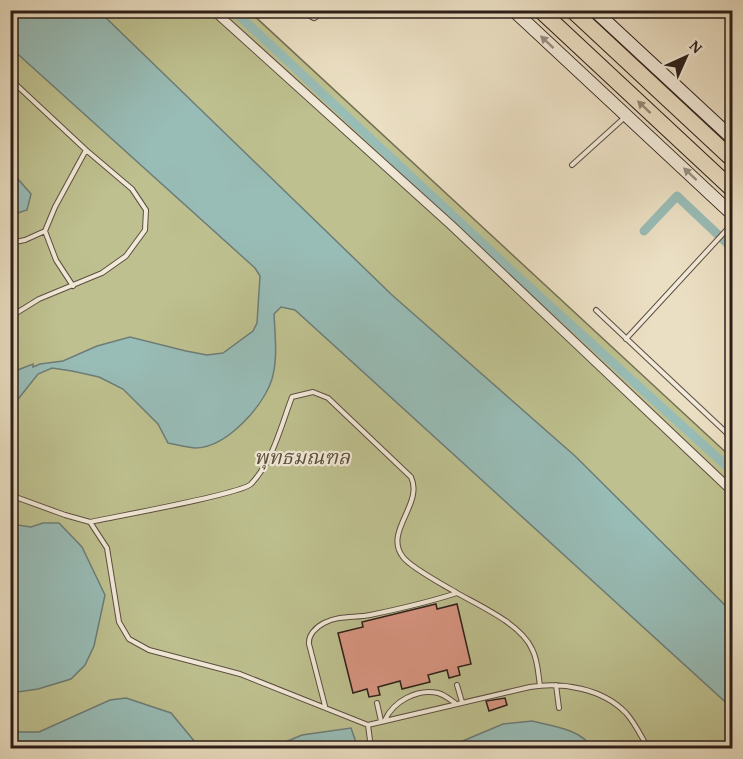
<svg xmlns="http://www.w3.org/2000/svg" width="743" height="759" font-family="'Gentium Book Plus','Noto Serif Thai',serif">
<rect width="100%" height="100%" fill="#ebdfc3"/>
<filter id="stains"><feTurbulence type="fractalNoise" baseFrequency=".00333" numOctaves="4"/><feColorMatrix values="0 0 0 0 .2 0 0 0 0 .09 0 0 0 0 .02 0 0 0 .5 -.17"/></filter>
<radialGradient id="worn" r=".72"><stop offset=".6" stop-color="#630" stop-opacity="0"/><stop offset="1" stop-color="#630" stop-opacity=".3"/></radialGradient>
<path fill="#bec08f" stroke="#756f54" stroke-width="1.5" d="M10,11H249L732,458V748H11Z"/>
<path fill="#98bcb6" stroke="#6d7d77" stroke-width="1.5" d="M11,10H98L102,14L392,295L575,456L732,612V708L295,310L281,307L274,314C275,336 278,358 272,379C263,407 226,448 195,448C186,447 177,445 168,443L158,424L123,389L99,377L72,371L52,368L38,374L11,408V375L15,371L33,364V367L40,364L63,361L97,346L130,337L186,351L207,355L223,353L253,331L257,323L260,276L255,268L11,48Z
M11,171L31,194L27,210L18,213L11,209Z
M43,523H59L82,547L105,595L94,646L85,665L71,679L38,689L11,693V524L31,527Z
M126,698L171,713L200,748H11V732H39L110,700Z
M532,721C552,726 581,729 592,748H446L503,724Z
M351,728L358,748H271L302,735Z"/>
<g fill="none" stroke-linecap="round" stroke-linejoin="round">
<path stroke="#98bcb6" stroke-width="9" d="M233,10L526,284L732,471
M644,231L677,196L732,248"/>
</g>
<path fill="#d99582" stroke="#2c1e19" stroke-width="1.5" d="M436,604L437,609L457,604L471,664L458,667L460,675L449,678L447,670L428,675L430,682L402,689L400,681L378,687L380,695L369,697L367,689L353,693L338,633L363,627L362,622Z
M505,698L507,705L489,711L486,701Z"/>
<g fill="none" stroke-linecap="round" stroke-linejoin="round">
<defs>
<path id="lane" d="M10,79L86,150L132,189L146,210L145,230L126,256L102,273L39,299L10,317
M572,165L624,118
M45,231L56,260L73,286
M10,243L25,240L45,231L55,207L86,150
M596,310L732,438
M626,339L732,224
M10,495L65,515L90,522L107,548L119,622L129,639L149,650L240,674L368,725
M90,522C113,517 241,494 251,484C273,461 281,426 292,397L313,392L328,398L411,477C424,504 383,532 403,557C411,568 444,585 457,593
M457,685L462,702
M556,685L559,708
M377,703L381,721
M325,706L309,644C308,635 316,627 324,623C339,615 355,618 370,615C399,609 429,602 457,593C480,606 521,624 532,649C538,660 538,673 540,686
M385,720C393,702 417,688 438,693C445,695 449,699 455,703
M371,748L368,725L530,687C562,682 602,688 626,713C635,723 641,736 648,748"/>
<path id="street" d="M213,10L451,225L732,491
M305,10L314,16L321,10"/>
<path id="secondary" d="M513,10L732,214
M594,10L732,138"/>
<path id="highway" d="M540,10L732,189
M572,10L732,159"/>
</defs>
<use href="#lane" stroke="#5c4e44" stroke-width="6"/>
<use href="#street" stroke="#5c4e44" stroke-width="10"/>
<use href="#secondary" stroke="#2c1e19" stroke-width="14"/>
<use href="#highway" stroke="#2c1e19" stroke-width="17"/>
<use href="#lane" stroke="#f2ead8" stroke-width="4"/>
<use href="#street" stroke="#f2ead8" stroke-width="8"/>
<use href="#secondary" stroke="#f2ead8" stroke-width="12"/>
<use href="#highway" stroke="#ebdfc3" stroke-width="15"/>
</g>
<defs><path id="oneway-solid" d="M-6-.8H1V-3.2L6.5 0L1 3.2V.8H-6Z" transform="scale(1.5)"/></defs>
<g fill="#998e82">
<use href="#oneway-solid" transform="translate(547 42) rotate(-137)"/>
<use href="#oneway-solid" transform="translate(690 174) rotate(-137)"/>
</g>
<use fill="#958876" href="#oneway-solid" transform="translate(644 107) rotate(-137)"/>
<g text-anchor="middle" stroke-width="4.5" stroke-linejoin="round" paint-order="stroke">
<g font-size="20" font-style="italic" fill="#584f3c" stroke="#f2ead8">
<text x="302" y="464">พุทธมณฑล</text>
</g>
</g>
<rect width="743" height="759" fill="none" stroke="#ebdfc3" stroke-width="36"/>
<rect x="12" y="12" width="719" height="735" fill="none" stroke="#2c1e19" stroke-width="3"/>
<rect x="18" y="18" width="707" height="723" fill="none" stroke="#2c1e19" stroke-width="1.5"/>
<g transform="translate(686 57) rotate(45)" stroke="#f2ead8" stroke-width="4.5" paint-order="stroke">
<path d="M0-4.5L10 22L0 15L-10 22Z" fill="#2c1e19"/>
<text y="-9" font-size="16" font-weight="bold" text-anchor="middle" fill="#2c1e19">N</text>
</g>
<rect width="100%" height="100%" filter="url(#stains)"/>
<rect width="100%" height="100%" fill="url(#worn)"/>
</svg>
